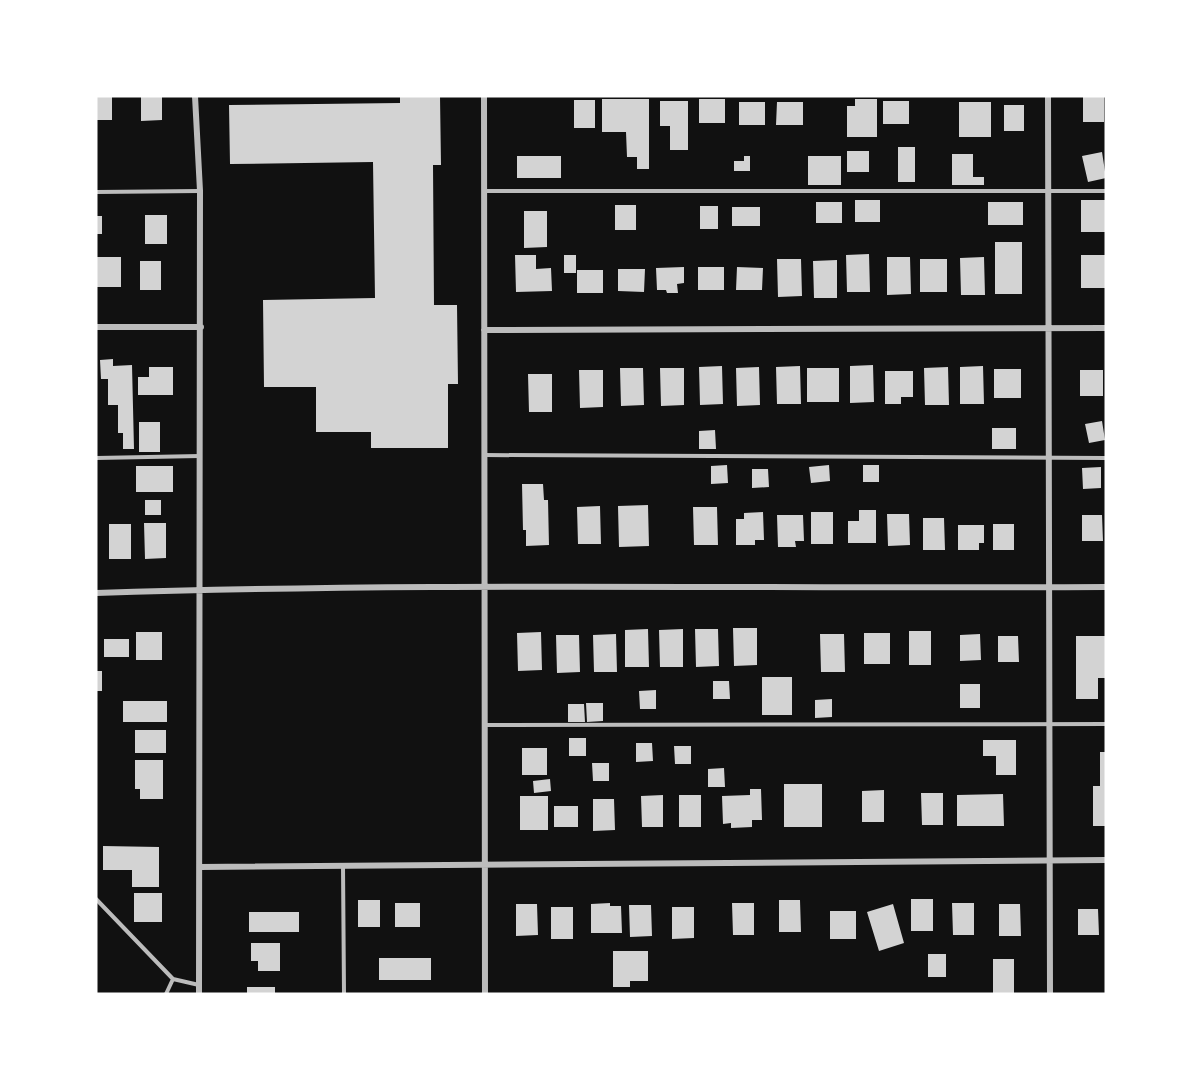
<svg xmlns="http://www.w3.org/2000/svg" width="1202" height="1090" font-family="'Varela Round',sans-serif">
<rect width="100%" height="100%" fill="#111"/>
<path fill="#d3d3d3" d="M96,96H112V120H96Z
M141,96H162V120L141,121Z
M440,96L441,165H433L434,305H457L458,384H448V448H371V432H316V387H264L263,300L375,298L373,162L230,164L229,105L400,103V97Z
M1083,96H1104V122H1083Z
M602,99H649V169H637V157H627L626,132H602Z
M699,99H725V123H699Z
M855,99H877V137H847V106H855Z
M574,100H595V128H574Z
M660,101H688V150H670V126H660Z
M883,101H909V124H883Z
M739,102H765V125H739Z
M777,102H803V125H776Z
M959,102H991V137H959Z
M1004,105H1024V131H1004Z
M898,147H915V182H898Z
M847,151H869V172H847Z
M1102,152L1106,178L1088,182L1082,156Z
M952,154H973V177H984V185H952Z
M517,156H561V178H517Z
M744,156H750V171H734V161H744Z
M808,156H841V185H808Z
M855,200H880V222H855Z
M1081,200H1106V232H1081Z
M816,202H842V223H816Z
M988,202H1023V225H988Z
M615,205H636V230H615Z
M700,206H718V229H700Z
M732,207H760V226H732Z
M524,211H547V247L524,248Z
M145,215H167V244H145Z
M96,216H102V234H96Z
M995,242H1022V294H995Z
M869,254L870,292H847L846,255Z
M515,255H536V269L551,268L552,291L516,292Z
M564,255H576V273H564Z
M1081,255H1106V288H1081Z
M96,257H121V287H96Z
M887,257H910L911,294L887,295Z
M984,257L985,295H961L960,258Z
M777,259H801L802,296L778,297Z
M920,259H947V292H920Z
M837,260V298H814L813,261Z
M140,261H161V290H140Z
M684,267V283L677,284L678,293H667L666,290H657L656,268Z
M698,267H724V290H698Z
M737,267L763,268L762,290H736Z
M618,269H645L644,292L618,291Z
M577,270H603V293H577Z
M113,359V366L132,365L134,449H123V433H118V405H108V379H101L100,360Z
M873,365L874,402L850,403V366Z
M722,366L723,404L700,405L699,367Z
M800,366L801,404H777L776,367Z
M983,366L984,404H960V367Z
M149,367H173V395H138V377H149Z
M759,367L760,405L737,406L736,368Z
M948,367L949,405H925L924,368Z
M620,368H643L644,405L621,406Z
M660,368H684V405L661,406Z
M807,368H839V402H807Z
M994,369H1021V398H994Z
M579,370H603V407L580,408Z
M1080,370H1103V396H1080Z
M885,371H913V397H901V404H885Z
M528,374H552V412H529Z
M1102,421L1105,440L1089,443L1085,424Z
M139,422H160V452H139Z
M992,428H1016V449H992Z
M715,430L716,449H699V431Z
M727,465L728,483L711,484V466Z
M829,465L830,481L811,483L809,467Z
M863,465H879V482H863Z
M136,466H173V492H136Z
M1101,467V488L1083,489L1082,468Z
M752,469H768L769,487L752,488Z
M522,484H543L544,500H548L549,545L526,546V530H523Z
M145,500H161V515H145Z
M648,505L649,546L619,547L618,506Z
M600,506L601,544H578L577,507Z
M693,507H717L718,545H694Z
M859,510H876V543H848V521H859Z
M763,512L764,540H755V545H736V519H744V513Z
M811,512H833V544H811Z
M887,514H909L910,545L888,546Z
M777,515H803L804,541H795L796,547H778Z
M1082,515H1102L1103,541H1082Z
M923,518H944L945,550H923Z
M144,523H166V558L145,559Z
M109,524H131V559H109Z
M993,524H1014V550H993Z
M958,525H984V543H979V550H958Z
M733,628H757V665L734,666Z
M648,629L649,667H625V630Z
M683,629V667H660L659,630Z
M695,629H718L719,666L696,667Z
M909,631H931V665H909Z
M136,632H162V660H136Z
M541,632L542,670L518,671L517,633Z
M864,633H890V664H864Z
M616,634L617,672H594L593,635Z
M820,634H844L845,672H821Z
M980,634L981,660L960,661V635Z
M556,635H579L580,672L557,673Z
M998,636H1018L1019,662H998Z
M1076,636H1106V678H1098V699H1076Z
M104,639H129V657H104Z
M96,671H102V691H96Z
M762,677H792V715H762Z
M713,681H729L730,699H713Z
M960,684H980V708H960Z
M656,690V709H640L639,691Z
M832,699V717L815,718V700Z
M123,701H167V722H123Z
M586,703H603V721L587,722Z
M568,704H584L585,722H568Z
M135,730H166V753H135Z
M569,738H586V756H569Z
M983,740H1016V775H996V756H983Z
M636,743H652L653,761L636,762Z
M674,746H691V764H675Z
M522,748H547V775H522Z
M1100,752H1106V826H1093V786H1100Z
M135,760H163V799H140V789H135Z
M592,763H609V781H593Z
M724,768L725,787H708V769Z
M550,779L551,791L534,793L533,781Z
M784,784H822V827H784Z
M750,789H761L762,820H752V827L731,828V823L723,824L722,796L750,795Z
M884,790V822H862V791Z
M921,793H943V825H922Z
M1003,794L1004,826H957V795Z
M663,795V827H642L641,796Z
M679,795H701V827H679Z
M520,796H548V830H520Z
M593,799H614L615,830L593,831Z
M554,806H578V827H554Z
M103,846L159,847V887H132V870H103Z
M134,893H162V922H134Z
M911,899H933V931H911Z
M358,900H380V927H358Z
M779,900H800L801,932H779Z
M395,903H420V927H395Z
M610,903V906H621L622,933H591V904Z
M732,903H754V935H733Z
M952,903H974V935H953Z
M516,904H537L538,935L516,936Z
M893,904L904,943L879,951L867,912Z
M999,904H1020L1021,936H999Z
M629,905H651L652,936L630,937Z
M551,907H573V939H551Z
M672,907H694V938L672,939Z
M1078,909H1098L1099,935H1078Z
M830,911H856V939H830Z
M249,912H299V932H249Z
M251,943H280V971H258V961H251Z
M613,951H648V981H630V987H613Z
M928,954H946V977H928Z
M379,958H431V980H379Z
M993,959H1014V993H993Z
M247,987H275V994H247Z"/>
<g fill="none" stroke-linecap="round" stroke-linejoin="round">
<path stroke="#bcbcbc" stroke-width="4" d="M484,191H1106
M96,192L200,191
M484,455L1106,458
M96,458L200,456
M486,725L1106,724
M343,866L344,994
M96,899L173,979L199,985
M166,994L173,979"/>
<path stroke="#bcbcbc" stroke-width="6" d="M195,96L200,191L199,994
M484,96L485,994
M1048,96L1050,994
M96,327H201
M484,330L1106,328
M96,593C433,582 769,589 1106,587
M200,867L1106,860"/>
</g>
<rect width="1202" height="1090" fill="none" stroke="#ffffff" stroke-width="195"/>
</svg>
